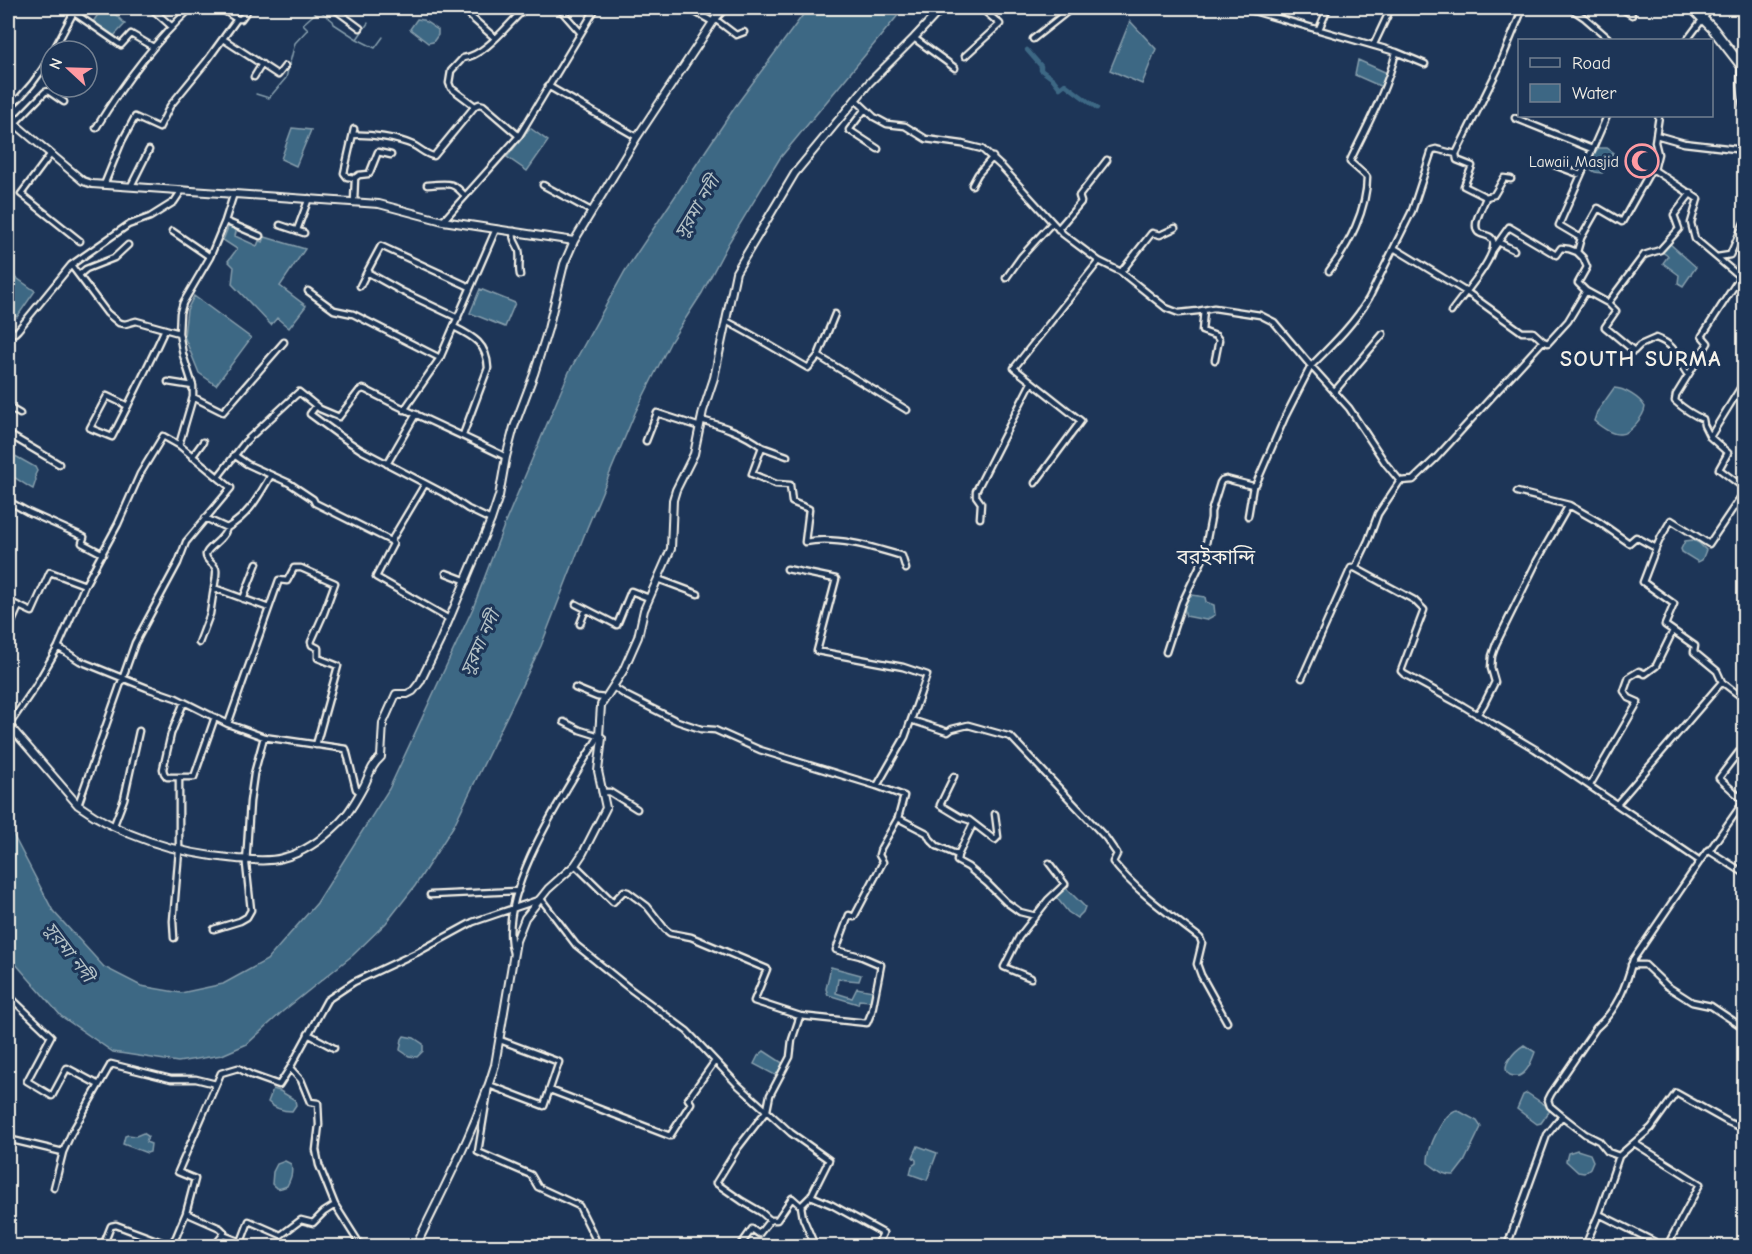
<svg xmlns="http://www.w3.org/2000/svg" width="1752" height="1254" font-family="'Comic Neue','Noto Sans Bengali',sans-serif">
<rect width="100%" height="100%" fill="#1d3557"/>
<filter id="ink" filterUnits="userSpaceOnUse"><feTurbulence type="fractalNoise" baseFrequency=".0167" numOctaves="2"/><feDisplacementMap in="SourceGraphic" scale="12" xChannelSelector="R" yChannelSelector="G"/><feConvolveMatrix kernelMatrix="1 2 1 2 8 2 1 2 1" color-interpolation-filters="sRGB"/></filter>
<g filter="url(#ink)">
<path fill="#3d6784" stroke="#869eac" stroke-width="1.5" d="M102,8L116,15L125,24L113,37L93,22Z
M808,8H904L780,158L729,242L702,293L671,341L635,413L587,528L541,646L453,827L415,886L386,923L353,955L282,1012L247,1044L222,1055L178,1062L113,1052L61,1016L8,955V825L53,911L104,967L141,986L181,993L223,984L267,960L317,903L389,789L473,608L505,523L569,372L625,271L737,104Z
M417,19L423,20L438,30V35L433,42L428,43L410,29Z
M1130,21L1156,49L1142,84L1110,70Z
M1358,60L1387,73L1382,87L1355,75Z
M292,128L311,130L296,166L281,159Z
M530,128L548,141L527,171L507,157Z
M1599,148H1607L1613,152L1608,168L1602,173L1595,172L1590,169C1588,161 1592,153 1599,148Z
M229,225L237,228L235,236L257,246L259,241L263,242L265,237L305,249L280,286L306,306L289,328L277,318L271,325L232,284L234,267L228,261L237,249L223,240Z
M1669,243L1696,267L1683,286L1678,283L1679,275L1663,263L1668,256L1662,252Z
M8,272L35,291L17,317L8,310Z
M480,289L515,303L505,327L470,313Z
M194,296L251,338L216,385L199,373L184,336L187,310Z
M1614,388C1624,388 1640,398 1645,407C1644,416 1630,434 1620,434C1612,435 1600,426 1594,421L1597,412Z
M8,452L35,467L37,471L35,475L36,480L33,489C23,484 17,478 8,474Z
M1693,540L1699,543L1706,550L1702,560L1698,562L1682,552L1681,549L1685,541Z
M1192,595L1205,597L1206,602L1214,605L1215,615L1206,620L1186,616C1183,608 1184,599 1192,595Z
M1064,886L1085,907L1083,912L1077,918L1068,912L1056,897Z
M831,967L861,975L859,981L838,979L836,993L852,998L857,988L873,991L871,1001L859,1000L858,1004L828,995L826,989Z
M404,1036L414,1038L423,1044V1051L417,1057L409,1056L400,1050L402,1039Z
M1524,1045L1535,1052C1532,1060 1528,1072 1519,1076C1516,1077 1513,1076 1510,1075C1498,1067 1516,1050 1524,1045Z
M764,1051L784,1064L777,1076L754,1064L758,1056Z
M273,1089L280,1091L295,1100L296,1105L292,1111C283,1111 275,1109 268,1102Z
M1527,1093L1551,1109L1541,1123L1537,1124L1517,1109L1523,1095Z
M1457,1110L1477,1121L1481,1127L1464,1162L1454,1175C1443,1176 1437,1169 1428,1163C1427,1149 1443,1113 1457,1110Z
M143,1133L148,1136L146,1142L151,1144L150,1152L147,1153L123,1144L125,1136L128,1135L136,1136Z
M918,1146L937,1153L927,1180L910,1174L912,1166L916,1163V1160L913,1157Z
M1577,1150L1590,1154L1593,1161L1590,1168L1584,1173L1578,1172L1566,1161L1568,1153Z
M285,1161L291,1164C293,1173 291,1178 287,1186C280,1189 277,1190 272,1184L273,1172L277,1164Z"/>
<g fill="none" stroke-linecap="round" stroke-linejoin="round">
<path stroke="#869eac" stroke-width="1.5" d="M368,23L357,39L375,48L383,37
M256,94L269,98L286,78L295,43L308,29L303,24L319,10L333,21L334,24L357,39"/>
<path stroke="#3d6784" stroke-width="4.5" d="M1027,50L1041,66V70L1053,79L1060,88L1065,84L1097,108"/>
<defs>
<path id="minor" d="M151,8L171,26
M220,8L237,19
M333,8L360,28
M377,8H378
M475,8L470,13L471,17L495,38
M559,8L580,32
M688,8L713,22
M1243,8L1396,52C1387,89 1368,124 1351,159L1350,162L1367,177C1367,210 1349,245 1329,271
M1570,8L1585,18L1608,38
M1621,8L1632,15
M73,12L121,45L131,34L153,47
M715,19L736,35L744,32
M1319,29L1328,8
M914,38L955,68
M223,39L278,75L285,66
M1033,39L1072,8
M1687,40L1711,8
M1374,44L1391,8
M53,51L76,8
M1396,52L1425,64
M965,56L1000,24L981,8
M1744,62L1741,64C1740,80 1741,97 1744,112
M254,77L262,64
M548,86L637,137
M856,100L874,117L887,124L905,126L926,139L962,144L982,149L1003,168L1063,234L1099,261L1121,272L1166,308L1179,313L1198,311L1214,308L1260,315L1274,322L1311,366C1332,345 1354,324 1369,298L1412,211L1432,150L1436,149L1456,154L1498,69L1523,8
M475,106L451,88L449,83L451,71L463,58C486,56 509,22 526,8
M8,109C26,93 39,77 51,55
M865,109L849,130L878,149
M1607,116L1559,225L1581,238L1577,252L1583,258L1587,267L1578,283L1586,291L1608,303
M1659,116L1655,142L1658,154L1654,170L1698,199L1691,223L1695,239L1740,277L1744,288
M1515,118L1592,149
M14,124L45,92L48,91L64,102
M96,128C123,84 153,43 191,8
M354,129L344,173L347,177L355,178
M353,135C370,134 397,138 413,145C421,149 426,155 434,156L475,106L479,104L483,105L519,136
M1656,135L1684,143L1744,150
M50,155L21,194L80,241
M1554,165L1581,175
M104,185L122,141L135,117L159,128L170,106L206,62L237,19H241L249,8
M427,185C447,184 452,180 465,196
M543,185L591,211
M972,185L978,174L993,157
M131,186L149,150
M1486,197L1494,195L1504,178L1511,179
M354,201L355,178L359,175L368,174L370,172L378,152L391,155
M225,221L260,236
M443,221L519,136L596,8
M280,225L304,233
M1058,229L1081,202L1079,196L1107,160
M297,230L309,198
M172,231L210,257
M514,231C512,240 516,242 519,250C521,258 518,267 520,275
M1581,238L1598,208L1622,222L1650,172L1654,170
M1500,243L1514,250
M1394,248L1468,293L1522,332H1533L1543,341
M1492,251L1509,227L1556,255L1561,248L1569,249L1577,252
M1717,257L1730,255L1744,223
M71,265L107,313L119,323L125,324L136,321L179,333
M367,272L381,246L470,287
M1121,272L1151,234L1152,233L1160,235L1175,228
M79,275L86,269L114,258L128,245
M1006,278L1021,257L1052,223
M360,286L367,272L401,291L458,318
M308,291L334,310L353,314L440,358
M1204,310L1202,331L1216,336L1219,340L1215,360
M1451,312C1460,298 1498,257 1493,241C1491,234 1482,236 1478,232C1471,223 1484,206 1486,197L1464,186L1472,166L1457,160L1456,154
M726,321C755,336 781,352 808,368L818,356L835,314
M454,327C474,337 487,344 488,368L463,435
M8,328L15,333L18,330L71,265L128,225L150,217L174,202L182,190
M818,356L907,410
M1688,375C1675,358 1680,347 1656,338L1640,345L1634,351L1605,327L1616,311L1608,303L1644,255L1660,250L1679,229L1674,215L1691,193
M168,382L193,386
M1744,382L1710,437L1728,453L1719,469L1744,488
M1334,392L1383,334
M193,397L223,412L284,342
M128,406L107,396L90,428L112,437C130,402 148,366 165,329
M316,406L310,414L340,436L361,450L447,495L468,509L491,520
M8,407L20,414
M404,410L440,358L496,229
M701,420C723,426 744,433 762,447L752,474L776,484L790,485L792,502L809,509L805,542C837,536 872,547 902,556L906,569
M8,434L59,464
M1710,437L1704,425L1703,419C1693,415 1684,409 1675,401L1676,395L1708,343L1702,336L1740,277
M646,441L657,413L700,427
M762,447L787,456
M234,455L247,464L289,483L313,499L315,503L391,541L425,484
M192,457L203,442
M387,464L416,414
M218,477L245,442L299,392L320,409L339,417L359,391L363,389L366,390C412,414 460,434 506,457
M1400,481L1413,480L1436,458L1543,341L1548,343L1568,321L1586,291
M1035,483L1081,421L1014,368L1099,261
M1517,492L1569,505L1599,522L1629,543L1636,537L1656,548L1643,582L1674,604L1665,625L1695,646L1694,652L1717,671L1722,682L1744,699
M8,501L28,512L84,537L82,543L103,554
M1248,516L1253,486
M205,518L227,528C250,514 258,497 271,475
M980,518L981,503L976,496V491L1031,383
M391,541L393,544L376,577L449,619
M1656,548L1661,537L1671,520L1709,544L1744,492
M1355,568L1414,600L1424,610L1401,671L1404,674L1463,706L1535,749L1700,861L1708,850L1744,873
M787,569L836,579L817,651L903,667L927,675L905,737L877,786
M446,573L467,581
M658,579L698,594
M214,588C215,582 217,575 216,569C214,563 205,561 206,554C208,547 224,540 227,528
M243,599L257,563
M8,601L19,606
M576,604L617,625L631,591L649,598
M580,624L586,609
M8,631L19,606L32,612L50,572L85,585
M199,643L210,614L214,588L269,608
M58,647L80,661L147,688L176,698L228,724L264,737L346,749L356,789L360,792
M1166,652L1182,603L1203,559L1211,518V512L1220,483L1222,480L1226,479L1253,486L1256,484L1285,417L1311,366L1349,408L1386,464L1400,481
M1302,678L1351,568H1355L1368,541L1378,514L1400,481
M575,688L597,697L605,698
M184,702L171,734L163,769L164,773L167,777H194L215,717
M1477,715L1484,704L1495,682L1491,668L1492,656L1496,644L1537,561L1569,505
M911,720L948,732L952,729L968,725L1011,737L1106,838L1117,854L1113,862C1137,892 1169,914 1200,938L1202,943L1197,964L1201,975L1227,1022
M228,724L279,580L287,581L294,568H301L335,583L324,613L311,642L312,645L318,648V658L338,666L316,745
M9,725L35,687L58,647L85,585L118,524L140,474L163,436L179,445
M954,776L940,805L960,817L969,820L995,840L998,837L995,814
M1590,785L1638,702L1629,698L1624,691L1629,677L1639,671L1645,674L1656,666L1673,631
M602,792H610L637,809
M1617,804L1722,682
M78,805L135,643L178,563L186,542L231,488L179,445L193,397V386L183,355L179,333L180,313L183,303L210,257L225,221L234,193
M898,818L927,833L930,839L937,846L958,855L957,861L968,867L987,883L1006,902L1020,912L1036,916
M114,825L124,799L139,731
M1709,851L1744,801L1719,778L1744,745
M958,855L973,824
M575,865L613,902L624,891L628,892L647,906L665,929L670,933L691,937L767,969L754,1001L800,1016L867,1023L872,1011L881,965L860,956L836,950L849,915L854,917L883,862L879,855L881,848L898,818L904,796L877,786L760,750L715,730L701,729L677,721L627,696L613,687
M430,895L518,891
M214,929L240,921L247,917L251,910L246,864L250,802L254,774L264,737
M174,938L173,921L179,851V778
M513,953C495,893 568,788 599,736L580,730L564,722
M1631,965H1645L1667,986L1692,1002L1711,1006L1741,1026L1744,1023
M1031,978L1004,967L1019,937L1048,900L1065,884L1049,863
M8,995L51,1036L27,1081L52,1096L67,1068L99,1085L111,1064L171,1079H196L216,1084
M308,1034L334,1048
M500,1040L559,1062L544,1106L489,1085L478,1152L531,1175L538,1187L579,1206L595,1238L591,1246
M290,1068L301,1080L310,1102L318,1103L319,1125L316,1150L319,1165L335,1205L361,1246
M550,1090L670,1136L691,1103L688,1099L715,1061
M1562,1116L1585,1134L1599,1141L1608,1152L1619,1156
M8,1139L63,1152
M1634,1143L1700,1184L1667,1246
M54,1188L63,1152L71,1134L99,1085
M811,1196L832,1205L883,1233L877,1246
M335,1205L324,1212L313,1223L301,1220L281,1235L249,1221L241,1242L223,1235L224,1232L220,1228L186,1213L195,1179L178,1172L221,1073L238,1068L251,1075L279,1085L290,1068L327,1000L354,982L416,953L473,922L541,899L576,945L629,988L687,1031L738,1085L791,1133L829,1160L811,1196L801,1206L803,1218L815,1246
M1599,1214L1663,1246
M770,1220L761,1212L742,1201L716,1183L737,1149L767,1110L770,1095L790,1057L792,1040L800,1016
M103,1246L111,1226L116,1225L167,1244H171L176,1237L186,1213
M214,1246L223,1235
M740,1246L752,1229L759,1234L770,1220H777L792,1198L801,1206
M1507,1246L1547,1135L1562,1116L1550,1106L1548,1100L1551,1094L1596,1028C1617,1010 1626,986 1633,960L1700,861
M1585,1246L1599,1214L1619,1156L1651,1128L1676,1093L1728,1122L1744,1129"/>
<path id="tertiary" d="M8,118L83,181L92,184L379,204L443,221L574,241L637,137L715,19L725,8
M8,724L78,805C124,838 180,854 237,859C251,860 269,862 282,858C304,853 324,838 340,822C351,811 358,797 365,784C370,773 372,765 381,757L383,723L396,694H407L413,691L420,682L440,641L491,520L499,496L506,457L514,427L534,374L548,329L564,264L574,241
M416,1246C444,1187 476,1129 495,1065L516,941L525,918L548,889L575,865L583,853L606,808L598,771L602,738L599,736L601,705L623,671L638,637L644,610L671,549L673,500L676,490L694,454L703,411L714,378L736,272L795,173L869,83L914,38L942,8"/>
<path id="trunk" d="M1692,8L1713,29L1744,69"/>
</defs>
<use href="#minor" stroke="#f4f1e8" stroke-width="9"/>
<use href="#tertiary" stroke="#f4f1e8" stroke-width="10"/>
<use href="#trunk" stroke="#f4f1e8" stroke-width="12"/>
<use href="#minor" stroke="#1d3557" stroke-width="4.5"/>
<use href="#tertiary" stroke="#1d3557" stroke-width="6"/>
<use href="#trunk" stroke="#1d3557" stroke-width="8"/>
</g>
</g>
<defs>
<symbol id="mosque-ring" viewBox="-11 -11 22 22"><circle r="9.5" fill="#1d3557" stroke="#ff9aa2" stroke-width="1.5"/><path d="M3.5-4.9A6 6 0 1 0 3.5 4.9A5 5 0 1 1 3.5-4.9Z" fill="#ff9aa2"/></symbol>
</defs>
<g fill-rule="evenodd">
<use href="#mosque-ring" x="1623" y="142" width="38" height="38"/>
</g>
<g text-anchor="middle" stroke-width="6" stroke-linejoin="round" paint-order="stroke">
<g font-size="16" fill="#f4f1e8" stroke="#1d3557" text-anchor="end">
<text x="1619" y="167">Lawaii Masjid</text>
</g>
<g font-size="18" font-style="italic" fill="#b4c1c5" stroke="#1d3557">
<text transform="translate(697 207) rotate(-59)" y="6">সুরমা নদী</text>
<text transform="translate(480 643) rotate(-65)" y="6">সুরমা নদী</text>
<text transform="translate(69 952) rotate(53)" y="6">সুরমা নদী</text>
</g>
<g font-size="20" fill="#f4f1e8" stroke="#1d3557">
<text x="1216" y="564">বরইকান্দি</text>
</g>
<g font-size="22" font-weight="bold" letter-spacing="1.5" fill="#f4f1e8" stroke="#1d3557">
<text x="1641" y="366">SOUTH SURMA</text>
</g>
</g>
<rect width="1752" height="1254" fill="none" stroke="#1d3557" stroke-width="30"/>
<rect x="15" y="15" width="1722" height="1224" fill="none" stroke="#f4f1e8" stroke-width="2" filter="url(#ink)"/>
<rect x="1518" y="39" width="195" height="78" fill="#1d3557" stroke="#738091" stroke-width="1.5"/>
<rect x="1530" y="58" width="30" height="9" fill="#1d3557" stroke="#738091" stroke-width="1.5"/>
<text x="1572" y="69" font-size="18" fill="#f4f1e8">Road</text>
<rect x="1530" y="84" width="30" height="18" fill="#3d6784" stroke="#738091" stroke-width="1.5"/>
<text x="1572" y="99" font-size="18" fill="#f4f1e8">Water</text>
<g transform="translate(69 69) rotate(292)"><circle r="28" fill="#1d3557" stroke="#738091" stroke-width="1.5"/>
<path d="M0-4.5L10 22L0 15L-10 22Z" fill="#ff9aa2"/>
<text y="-9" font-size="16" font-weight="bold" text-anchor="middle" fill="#f4f1e8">N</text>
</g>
</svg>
